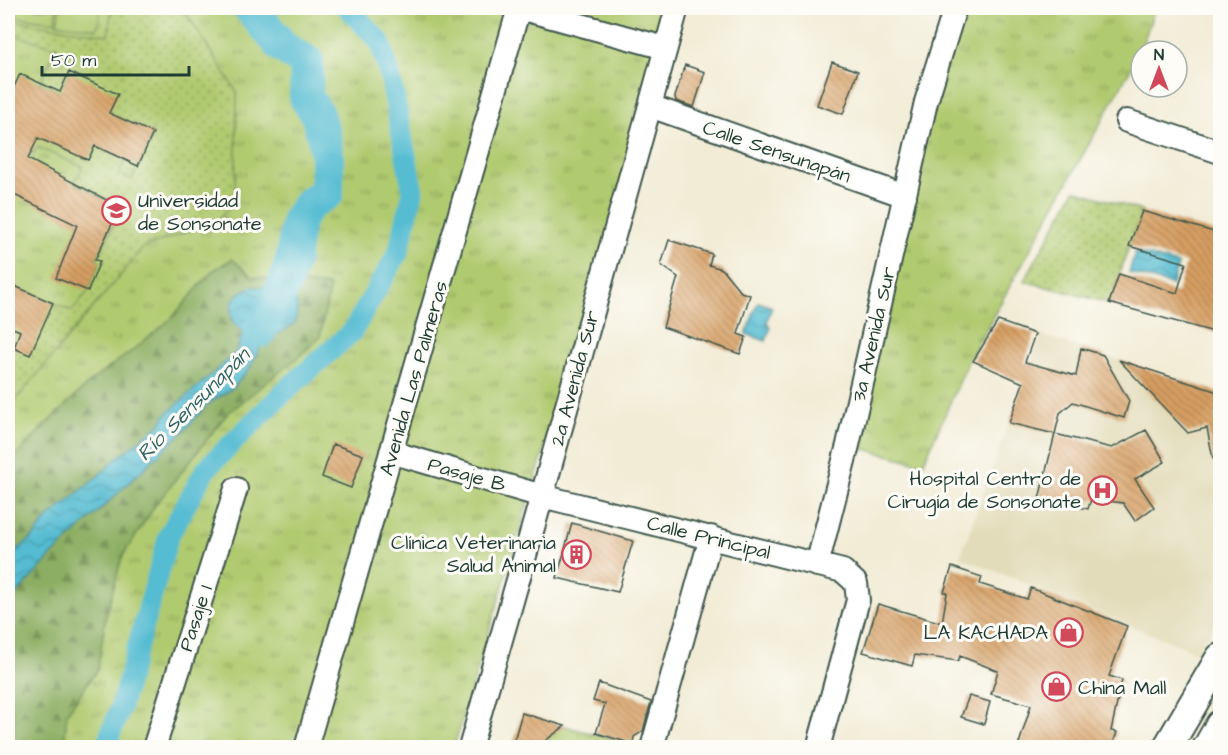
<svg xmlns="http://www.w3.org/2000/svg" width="1228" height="755" font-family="'Architects Daughter',sans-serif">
<defs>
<pattern id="grass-tufts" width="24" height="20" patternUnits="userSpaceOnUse" patternTransform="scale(1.5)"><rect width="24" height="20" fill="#b0ca6f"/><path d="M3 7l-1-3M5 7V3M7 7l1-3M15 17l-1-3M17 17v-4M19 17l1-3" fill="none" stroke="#8fa55c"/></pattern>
<pattern id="forest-firs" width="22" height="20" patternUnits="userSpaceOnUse" patternTransform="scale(1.5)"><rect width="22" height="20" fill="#8cae62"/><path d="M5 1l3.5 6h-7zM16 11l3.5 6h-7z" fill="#728f52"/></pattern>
<pattern id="garden-dots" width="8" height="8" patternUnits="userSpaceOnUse" patternTransform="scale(1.5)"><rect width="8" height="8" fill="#b0ca6f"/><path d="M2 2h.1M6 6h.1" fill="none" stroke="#8fa55c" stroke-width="1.8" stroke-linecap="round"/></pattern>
<pattern id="water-waves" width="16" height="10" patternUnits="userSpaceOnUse" patternTransform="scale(1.5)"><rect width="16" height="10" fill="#54bcd2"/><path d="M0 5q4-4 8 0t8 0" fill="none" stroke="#459aab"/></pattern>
<pattern id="building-back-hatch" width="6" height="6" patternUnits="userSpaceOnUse" patternTransform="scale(1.5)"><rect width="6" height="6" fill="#d79f62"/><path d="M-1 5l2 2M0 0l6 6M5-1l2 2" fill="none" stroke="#ae8352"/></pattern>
</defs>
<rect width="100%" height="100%" fill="#fdfcf7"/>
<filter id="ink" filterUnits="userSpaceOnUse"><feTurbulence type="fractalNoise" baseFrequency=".0167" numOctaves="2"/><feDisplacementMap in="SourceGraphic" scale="12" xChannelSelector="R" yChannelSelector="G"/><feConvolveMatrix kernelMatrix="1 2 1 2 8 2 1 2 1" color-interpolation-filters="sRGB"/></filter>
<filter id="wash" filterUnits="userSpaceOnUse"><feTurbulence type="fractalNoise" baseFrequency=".008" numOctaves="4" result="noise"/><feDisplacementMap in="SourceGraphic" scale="24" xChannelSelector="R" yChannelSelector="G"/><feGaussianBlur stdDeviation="1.35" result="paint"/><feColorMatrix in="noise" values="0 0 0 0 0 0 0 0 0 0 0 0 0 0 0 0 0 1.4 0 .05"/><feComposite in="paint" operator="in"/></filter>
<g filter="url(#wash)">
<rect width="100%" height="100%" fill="#f2ecd6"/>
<path fill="#e3dcba" d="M1041,335L1220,393V614L1198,653L960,557Z"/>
<path fill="url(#grass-tufts)" stroke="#688452" stroke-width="1.5" d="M8,8H678L454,747H8Z
M965,8H1155L1140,52L970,358L923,464L848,445L926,102Z"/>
<path fill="url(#forest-firs)" stroke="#56764b" stroke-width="1.5" d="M232,259L253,277L330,286L320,337L296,359L227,414L154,507L122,557L106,615L98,669L67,713L64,747L8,748V464L44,426L92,380L133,350L172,318L212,271Z"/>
<path fill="url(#garden-dots)" stroke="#688452" stroke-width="1.5" d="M112,8H183L237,92L235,201L216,222L144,247L8,409V341L15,345L14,348L53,303L72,311L88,291L100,262L96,260L123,207L74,183L83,167L37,147L29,163L8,152V122L18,127L24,114L125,160L119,174L132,180L153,133L109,113L69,72L60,92L40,83L56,47L8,33V20L108,35Z
M1075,190L1142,211L1109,303L1024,281Z
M561,725L623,742L622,748L550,747L547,744L550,735L558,731Z"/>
<path fill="#b0ca6f" stroke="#688452" stroke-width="1.5" d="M8,8H57L55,22L8,16Z
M60,8H101L97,29L57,23Z"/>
<path fill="url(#water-waves)" stroke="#3a7c83" stroke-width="1.5" d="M1135,252L1178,264L1172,285L1129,273Z
M251,287C263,287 293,288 297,303C298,308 296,317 295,323C286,330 276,336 265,338L250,368L233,388L207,405L185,430L51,556L8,604V557L33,537L49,517L97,477L117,458L160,424L168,412L228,360L236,351L243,333L239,328L233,323C228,303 233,295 251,287Z
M758,302L772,307L767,321L770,329L766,341L746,334Z"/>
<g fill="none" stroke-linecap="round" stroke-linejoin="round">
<path stroke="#54bcd2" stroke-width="21" d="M105,748L120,709L169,535L206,469L286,390L352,332L398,253L413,192L391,80L380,42L348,8"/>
<path stroke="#54bcd2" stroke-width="34" d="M250,8L282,46L293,54L307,62L306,98L316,112L324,137L327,156V193L310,203L298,220L292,261L284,285L260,331"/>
</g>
<g id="blocks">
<path fill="url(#building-back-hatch)" d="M832,62L858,71L843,114L817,105Z
M685,65L705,72L694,107L676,101L675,97Z
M69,72L118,94L109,113L153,133L138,166L95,146L88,160L38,138L28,159L120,207L95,260L100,261L88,291L56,278L77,225L8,192V100L20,74L60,92Z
M1142,211L1221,234V334L1109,303L1119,274L1177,293L1186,263L1129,246Z
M669,240L712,254L709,265L722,269L741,292L750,295L738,334L746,337L740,354L663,327L678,277L661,265Z
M8,283L53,303L30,355L14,348L20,331L8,326Z
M998,321L1035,334L1025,362L1076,376L1081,348L1103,355L1129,401L1124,418L1073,402L1060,413L1055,434L1009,423L1023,383L973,361Z
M1119,360L1221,393V458L1213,459L1207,428L1188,433Z
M1146,430L1165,462L1135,479L1154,507L1135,521L1123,503L1091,499L1088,509L1039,499L1055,434L1112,448Z
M333,444L363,455L351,488L322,477Z
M572,523L633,541L618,592L557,578Z
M952,567L982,577L980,584L1027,599L1031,588L1127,626L1109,676L1122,680L1111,731L1117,732L1112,747H1018L1031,705L991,694L998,671L960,656L958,661L915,655L912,666L863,652L878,604L942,623L947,593L944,592Z
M599,683L651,702L643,731L634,737L633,744L596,733L605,704L593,701Z
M969,696L990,702L984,724L961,717Z
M522,713L565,726L545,741L550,747H512Z"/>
</g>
</g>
<g filter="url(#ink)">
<use href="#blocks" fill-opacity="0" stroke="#3f574c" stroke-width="1.5"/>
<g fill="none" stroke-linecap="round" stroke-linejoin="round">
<defs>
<path id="minor" d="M519,8L665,48
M650,106L905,196
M1127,121L1220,152
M391,452L542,496L843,571L856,583L858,600L818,748
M817,565L848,445L926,102L955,8
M154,748L236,489
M306,748L519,8
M470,748L542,496L677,8
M652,748L711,537"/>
<path id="major" d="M1167,748L1220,658
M1207,748L1220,725"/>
</defs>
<use href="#minor" stroke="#3f574c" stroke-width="26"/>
<use href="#major" stroke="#3f574c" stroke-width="32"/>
<use href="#minor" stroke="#fff" stroke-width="22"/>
<use href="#major" stroke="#fff" stroke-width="28"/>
</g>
</g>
<defs>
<symbol id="university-ring" viewBox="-11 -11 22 22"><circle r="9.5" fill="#fdfcf7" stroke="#d1495b" stroke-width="1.5"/><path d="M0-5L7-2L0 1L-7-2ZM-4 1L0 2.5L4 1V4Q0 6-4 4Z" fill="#d1495b"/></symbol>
<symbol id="hospital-ring" viewBox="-11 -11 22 22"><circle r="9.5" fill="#fdfcf7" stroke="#d1495b" stroke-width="1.5"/><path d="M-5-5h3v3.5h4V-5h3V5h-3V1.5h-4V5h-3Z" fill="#d1495b"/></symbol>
<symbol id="building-ring" viewBox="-11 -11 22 22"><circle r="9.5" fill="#fdfcf7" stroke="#d1495b" stroke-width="1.5"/><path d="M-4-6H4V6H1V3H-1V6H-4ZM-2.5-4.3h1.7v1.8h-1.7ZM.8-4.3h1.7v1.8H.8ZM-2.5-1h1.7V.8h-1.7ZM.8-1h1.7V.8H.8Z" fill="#d1495b"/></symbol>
<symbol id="shop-ring" viewBox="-11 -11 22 22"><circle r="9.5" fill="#fdfcf7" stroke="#d1495b" stroke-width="1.5"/><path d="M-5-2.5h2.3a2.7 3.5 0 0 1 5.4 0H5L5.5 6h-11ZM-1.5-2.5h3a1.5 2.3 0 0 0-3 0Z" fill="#d1495b"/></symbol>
</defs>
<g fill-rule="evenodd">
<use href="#university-ring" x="100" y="194" width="33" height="33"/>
<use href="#hospital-ring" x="1086" y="474" width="33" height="33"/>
<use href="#building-ring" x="560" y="538" width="33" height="33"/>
<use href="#shop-ring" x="1052" y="616" width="33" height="33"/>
<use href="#shop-ring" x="1040" y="670" width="33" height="33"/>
</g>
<g text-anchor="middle" stroke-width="6" stroke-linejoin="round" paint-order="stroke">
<g font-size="20" fill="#1f3d34" stroke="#fdfcf7">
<text transform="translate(777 151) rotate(19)" y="7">Calle Sensunapán</text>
<text transform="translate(873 334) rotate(-77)" y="7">3a Avenida Sur</text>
<text transform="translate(413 378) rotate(-74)" y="7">Avenida Las Palmeras</text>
<text transform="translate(574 378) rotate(-75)" y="7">2a Avenida Sur</text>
<text transform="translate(467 474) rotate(16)" y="7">Pasaje B</text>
<text transform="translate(709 537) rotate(14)" y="7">Calle Principal</text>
<text transform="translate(195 618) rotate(-72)" y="7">Pasaje 1</text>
</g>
<g font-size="20" fill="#1f3d34" stroke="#fdfcf7" text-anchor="end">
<text x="138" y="207" text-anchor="start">Universidad<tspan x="138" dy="23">de Sonsonate</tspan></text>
<text x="1081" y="485">Hospital Centro de<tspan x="1081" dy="23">Cirugía de Sonsonate</tspan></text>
<text x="556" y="549">Clínica Veterinaria<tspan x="556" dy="23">Salud Animal</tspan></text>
<text x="1048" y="639">LA KACHADA</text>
<text x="1078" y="694" text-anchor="start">China Mall</text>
</g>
<g font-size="21" font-style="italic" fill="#2f6363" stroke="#fdfcf7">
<text transform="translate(193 404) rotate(-45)" y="7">Río Sensunapán</text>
</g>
</g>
<rect width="1228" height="755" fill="none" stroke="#fdfcf7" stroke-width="30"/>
<g transform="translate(1159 69)"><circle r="28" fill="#fdfcf7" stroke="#a4b0a9" stroke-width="1.5"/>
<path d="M0-4.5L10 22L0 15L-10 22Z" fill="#d1495b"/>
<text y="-9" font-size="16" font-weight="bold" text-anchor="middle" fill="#1f3d34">N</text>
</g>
<path d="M42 66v9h147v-9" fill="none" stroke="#1f3d34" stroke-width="3"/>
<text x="51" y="66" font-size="18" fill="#1f3d34" stroke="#fdfcf7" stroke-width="4.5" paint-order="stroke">50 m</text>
</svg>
